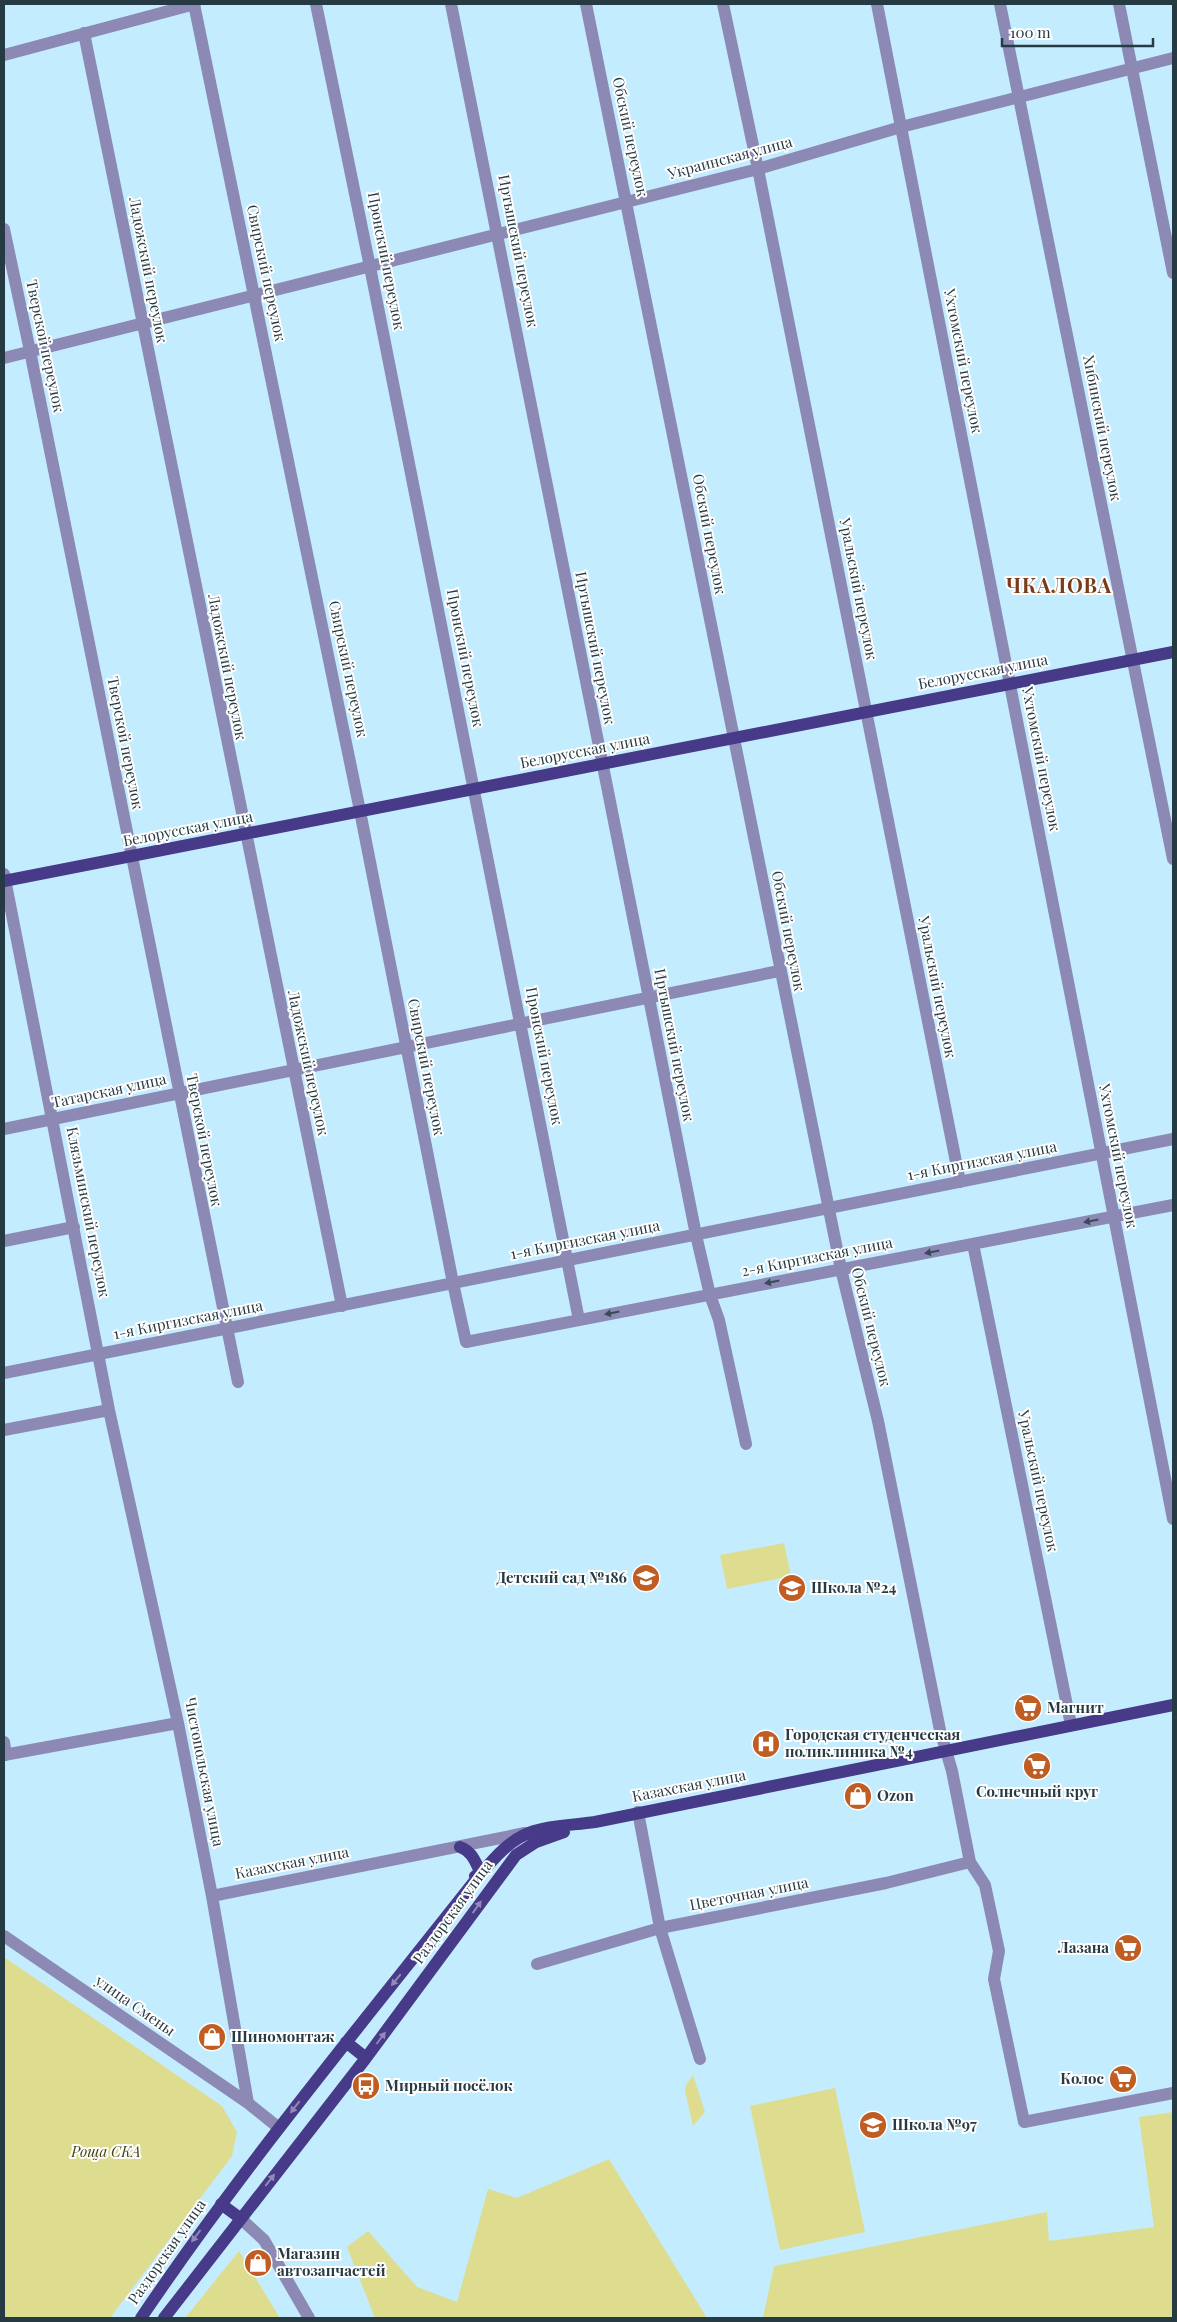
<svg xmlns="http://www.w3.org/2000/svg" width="1177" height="2322" font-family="'Playfair Display',serif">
<rect width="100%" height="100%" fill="#c4ecff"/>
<path fill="#dedd8f" d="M784,1543L791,1576L727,1589L720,1555Z
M4,1957L222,2106L237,2132L232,2156L110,2318H4Z
M693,2075L705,2112L693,2126L685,2091L686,2085Z
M835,2088L865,2232L780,2250L750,2106Z
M1173,2112V2318H761L763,2317L774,2266L1047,2212L1049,2241L1154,2227L1139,2117Z
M609,2159L707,2318H375L347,2247L368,2231L417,2287L457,2302L488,2189L517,2198Z
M239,2251L280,2318H185Z"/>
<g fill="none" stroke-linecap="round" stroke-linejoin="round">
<path stroke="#8c89b5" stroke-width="12" d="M194,4L358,801L453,1283L466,1342L1173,1205
M316,4L370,267L579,1320
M451,4C536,413 613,825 696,1235L710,1295L719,1320L746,1444
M586,4L841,1269L878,1421L940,1730L952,1771L970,1862L985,1885L999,1951L994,1979L1024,2122L1173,2093
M723,4L758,169L960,1182
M877,4L1173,1519
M1000,4L1173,859
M1119,4L1173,273
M84,33L342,1306
M4,55L195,4
M4,229L30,351L238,1382
M4,358L758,169L901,127L1173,58
M4,874L109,1410L178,1723L212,1896L248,2103L279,2128
M4,1129L779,971
M4,1241L74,1227
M973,1244L1071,1725
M4,1373L1173,1139
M4,1430L109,1410
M4,1742L6,1755
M4,1755L178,1723
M638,1812L660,1928L700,2059
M212,1896L525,1833
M4,1936L248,2103
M537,1964L660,1928L886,1883L970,1862
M240,2218L264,2240L309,2318"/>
<path stroke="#473a88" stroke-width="12" d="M4,881L1173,652
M460,1847C473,1852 475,1862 481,1873L475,1876
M346,2042L366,2058
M221,2204L240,2218
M141,2318C243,2167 360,2026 473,1883C490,1863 508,1839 534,1831C552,1825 575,1825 595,1822L1173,1705
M164,2318L366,2058L516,1855L536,1842L564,1832"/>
</g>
<defs><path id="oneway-solid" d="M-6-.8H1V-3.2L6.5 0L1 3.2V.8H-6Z" transform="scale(1.25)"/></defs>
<g fill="#3a4a5a">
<use href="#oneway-solid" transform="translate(1091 1221) rotate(169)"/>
<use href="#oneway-solid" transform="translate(932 1252) rotate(169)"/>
<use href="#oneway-solid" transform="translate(772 1282) rotate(169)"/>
<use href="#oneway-solid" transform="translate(612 1313) rotate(169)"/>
</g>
<g fill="#9189b8">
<use href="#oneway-solid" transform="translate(477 1907) rotate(-55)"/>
<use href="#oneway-solid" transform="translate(396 1980) rotate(129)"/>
<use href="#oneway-solid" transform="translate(381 2038) rotate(-53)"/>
<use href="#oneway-solid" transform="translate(295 2107) rotate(128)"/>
<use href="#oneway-solid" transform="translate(270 2180) rotate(-52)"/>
<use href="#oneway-solid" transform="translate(196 2236) rotate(127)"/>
</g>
<defs>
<symbol id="school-disc" viewBox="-11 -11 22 22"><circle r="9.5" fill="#c05d23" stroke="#fff"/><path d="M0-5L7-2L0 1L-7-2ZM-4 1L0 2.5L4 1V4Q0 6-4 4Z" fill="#fff"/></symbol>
<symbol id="supermarket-disc" viewBox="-11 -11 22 22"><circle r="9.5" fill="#c05d23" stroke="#fff"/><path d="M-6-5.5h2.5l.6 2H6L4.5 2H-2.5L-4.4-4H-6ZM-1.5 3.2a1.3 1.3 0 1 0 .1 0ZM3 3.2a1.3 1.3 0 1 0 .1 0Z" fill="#fff"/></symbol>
<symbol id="hospital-disc" viewBox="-11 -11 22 22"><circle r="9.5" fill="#c05d23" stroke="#fff"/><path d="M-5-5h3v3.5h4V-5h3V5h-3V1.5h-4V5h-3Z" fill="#fff"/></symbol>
<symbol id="shop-disc" viewBox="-11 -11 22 22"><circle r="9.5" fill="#c05d23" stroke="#fff"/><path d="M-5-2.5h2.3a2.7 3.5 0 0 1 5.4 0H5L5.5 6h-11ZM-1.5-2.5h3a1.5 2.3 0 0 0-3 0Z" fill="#fff"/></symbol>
<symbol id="bus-disc" viewBox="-11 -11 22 22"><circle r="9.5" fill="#c05d23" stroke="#fff"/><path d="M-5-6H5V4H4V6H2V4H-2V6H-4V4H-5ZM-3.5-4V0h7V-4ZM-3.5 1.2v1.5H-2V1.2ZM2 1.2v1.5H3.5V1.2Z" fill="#fff"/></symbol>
</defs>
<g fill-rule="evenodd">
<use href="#school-disc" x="630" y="1562" width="32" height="32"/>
<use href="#school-disc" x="776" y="1572" width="32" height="32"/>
<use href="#supermarket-disc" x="1012" y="1692" width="32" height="32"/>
<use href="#hospital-disc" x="750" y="1728" width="32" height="32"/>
<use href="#supermarket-disc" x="1021" y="1750" width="32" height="32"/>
<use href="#shop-disc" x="842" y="1780" width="32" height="32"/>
<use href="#supermarket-disc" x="1112" y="1932" width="32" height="32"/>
<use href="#shop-disc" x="196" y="2021" width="32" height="32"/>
<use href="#supermarket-disc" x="1107" y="2063" width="32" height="32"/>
<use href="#bus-disc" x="350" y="2070" width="32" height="32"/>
<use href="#school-disc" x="857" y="2109" width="32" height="32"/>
<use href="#shop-disc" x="242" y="2247" width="32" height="32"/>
</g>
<g text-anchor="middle" stroke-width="4" stroke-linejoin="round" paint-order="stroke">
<g font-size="15" fill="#263a43" stroke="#fff">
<text transform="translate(630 137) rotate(78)" y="5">Обский переулок</text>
<text transform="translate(730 158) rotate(-15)" y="5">Украинская улица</text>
<text transform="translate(518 251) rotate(79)" y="5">Иртышский переулок</text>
<text transform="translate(386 261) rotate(79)" y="5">Пронский переулок</text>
<text transform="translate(148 270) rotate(79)" y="5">Ладожский переулок</text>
<text transform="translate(266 273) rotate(78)" y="5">Свирский переулок</text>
<text transform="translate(45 346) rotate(78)" y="5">Тверской переулок</text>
<text transform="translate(963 361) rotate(79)" y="5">Ухтомский переулок</text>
<text transform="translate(1102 428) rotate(79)" y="5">Хибинский переулок</text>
<text transform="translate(709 534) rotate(79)" y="5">Обский переулок</text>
<text transform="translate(858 589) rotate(79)" y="5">Уральский переулок</text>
<text transform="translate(595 648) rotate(79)" y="5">Иртышский переулок</text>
<text transform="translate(465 658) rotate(79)" y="5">Пронский переулок</text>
<text transform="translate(227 667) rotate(79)" y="5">Ладожский переулок</text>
<text transform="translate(348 669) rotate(78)" y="5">Свирский переулок</text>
<text transform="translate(983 672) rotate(-11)" y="5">Белорусская улица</text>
<text transform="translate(125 743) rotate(79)" y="5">Тверской переулок</text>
<text transform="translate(585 751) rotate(-11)" y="5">Белорусская улица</text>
<text transform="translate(1041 759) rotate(79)" y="5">Ухтомский переулок</text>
<text transform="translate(188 829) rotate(-11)" y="5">Белорусская улица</text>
<text transform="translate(788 931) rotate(79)" y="5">Обский переулок</text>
<text transform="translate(937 987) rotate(79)" y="5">Уральский переулок</text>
<text transform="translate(674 1045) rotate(79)" y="5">Иртышский переулок</text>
<text transform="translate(544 1056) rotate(79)" y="5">Пронский переулок</text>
<text transform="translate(308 1063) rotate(78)" y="5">Ладожский переулок</text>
<text transform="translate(426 1067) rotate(79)" y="5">Свирский переулок</text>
<text transform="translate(109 1091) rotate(-12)" y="5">Татарская улица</text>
<text transform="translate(204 1140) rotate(79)" y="5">Тверской переулок</text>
<text transform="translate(1118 1156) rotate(79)" y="5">Ухтомский переулок</text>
<text transform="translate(982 1161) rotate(-11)" y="5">1-я Киргизская улица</text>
<text transform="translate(88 1212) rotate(79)" y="5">Клязьминский переулок</text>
<text transform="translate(585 1240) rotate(-11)" y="5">1-я Киргизская улица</text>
<text transform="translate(817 1257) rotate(-11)" y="5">2-я Киргизская улица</text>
<text transform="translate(188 1320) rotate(-11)" y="5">1-я Киргизская улица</text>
<text transform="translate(871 1327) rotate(76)" y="5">Обский переулок</text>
<text transform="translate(1038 1481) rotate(78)" y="5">Уральский переулок</text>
<text transform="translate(204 1772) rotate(79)" y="5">Чистопольская улица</text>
<text transform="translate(689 1786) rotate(-11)" y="5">Казахская улица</text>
<text transform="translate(292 1863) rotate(-11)" y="5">Казахская улица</text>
<text transform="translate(749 1894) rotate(-11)" y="5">Цветочная улица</text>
<text transform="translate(453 1912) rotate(-54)" y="5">Раздорская улица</text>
<text transform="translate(135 2006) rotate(35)" y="5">улица Смены</text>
<text transform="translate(167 2252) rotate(-55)" y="5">Раздорская улица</text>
</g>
<g font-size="15" font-weight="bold" fill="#263a43" stroke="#fff" text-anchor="start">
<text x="627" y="1583" text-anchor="end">Детский сад №186</text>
<text x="811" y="1593">Школа №24</text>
<text x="1047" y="1713">Магнит</text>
<text x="785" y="1740">Городская студенческая<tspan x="785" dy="17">поликлиника №4</tspan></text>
<text x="1037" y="1797" text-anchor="middle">Солнечный круг</text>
<text x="877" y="1801">Ozon</text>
<text x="1109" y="1953" text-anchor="end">Лазана</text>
<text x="231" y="2042">Шиномонтаж</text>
<text x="1104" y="2084" text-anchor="end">Колос</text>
<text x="385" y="2091">Мирный посёлок</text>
<text x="892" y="2130">Школа №97</text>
<text x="277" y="2259">Магазин<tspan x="277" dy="17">автозапчастей</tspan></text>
</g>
<g font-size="15" font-style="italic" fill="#474512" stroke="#fff">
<text x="106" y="2157">Роща СКА</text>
</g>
<g font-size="20" font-weight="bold" letter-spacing="1" fill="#7a3b17" stroke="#fff">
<text x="1059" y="593">ЧКАЛОВА</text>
</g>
</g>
<rect width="1177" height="2322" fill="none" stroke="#263a43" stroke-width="10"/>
<path d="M1002 38v8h151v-8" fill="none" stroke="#263a43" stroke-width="2.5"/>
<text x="1010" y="38" font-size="15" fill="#263a43" stroke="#ffffff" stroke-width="4" paint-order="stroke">100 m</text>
</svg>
